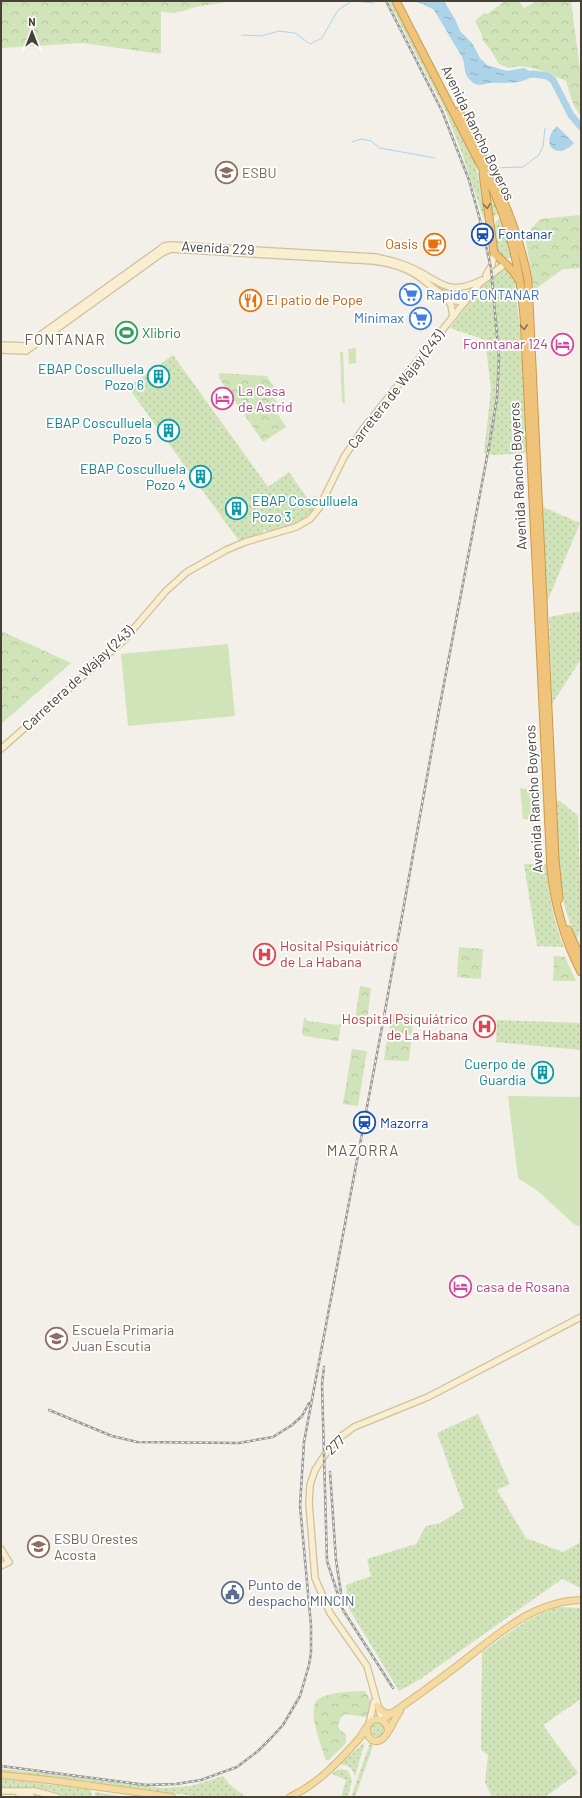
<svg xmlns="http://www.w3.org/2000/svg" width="582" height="1798" font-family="Barlow,sans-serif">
<defs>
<pattern id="grass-dots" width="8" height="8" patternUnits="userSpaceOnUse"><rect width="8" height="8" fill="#d1e3b8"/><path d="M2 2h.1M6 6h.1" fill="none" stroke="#b5c49f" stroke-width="1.8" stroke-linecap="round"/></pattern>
<pattern id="forest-crowns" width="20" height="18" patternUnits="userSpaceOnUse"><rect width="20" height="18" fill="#d1e3b8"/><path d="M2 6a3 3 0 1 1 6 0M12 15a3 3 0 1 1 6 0" fill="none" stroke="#b5c49f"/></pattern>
<pattern id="water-ripples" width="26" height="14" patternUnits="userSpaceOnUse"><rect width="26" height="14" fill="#add3e9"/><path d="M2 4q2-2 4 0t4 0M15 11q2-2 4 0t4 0" fill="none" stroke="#8fadbe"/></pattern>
</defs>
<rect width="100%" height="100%" fill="#f3f0ea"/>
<path fill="url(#grass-dots)" d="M388,1H393L475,161L484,208V220L463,156L446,112Z
M490,188L500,213L492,217L488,189Z
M501,218L514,257L504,259C502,257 499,255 498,252C494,242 490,222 501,218Z
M502,269L510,272L515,280L521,343L527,453L494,455L484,453L491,389L485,340L450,328L487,279Z
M433,283L443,288L463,291L466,294L463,299L450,298Z
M173,355L268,487L289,472L310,502L315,495L319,500C310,521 289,526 269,532L264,529L262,534L242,541H239L128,387Z
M543,507L580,523L547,602Z
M581,611V659L552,704L549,617Z
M557,801H560L578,816L581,924L578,937L575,939L564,904L559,863L556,805Z
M524,864H546C549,893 553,921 564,947L537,946Z
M497,1020L581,1023V1050L496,1042Z
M478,1414L510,1484L497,1490L526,1538L563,1552L581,1542V1588L562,1579L419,1680L399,1691L348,1607L346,1585L371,1576L367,1559L416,1544L426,1526L440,1523L464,1508L437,1433Z
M559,1607L581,1608V1699L543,1725L578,1773L545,1797H492L485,1782L488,1755L481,1750L482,1652C507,1635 529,1615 559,1607Z
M371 1730a7 7 0 1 1 14 0a7 7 0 1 1-14 0Z
M365,1742L355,1776L351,1768L345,1765L340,1764Z
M370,1743H372L373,1746L355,1797H351Z
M1,1769L56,1774L163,1788L191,1786L223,1776L230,1785L246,1797H201L55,1777L1,1772Z
M342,1769L348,1771L352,1780L348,1797H341L346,1780L332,1774L335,1771Z
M1,1779L88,1789L91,1790L92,1797H65L52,1791L36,1788L1,1787Z
M95,1792L127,1797H95Z"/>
<path fill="url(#forest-crowns)" d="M1,1H228C219,5 210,4 200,6C188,9 173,16 161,11V54L83,43L1,48Z
M505,1H519L524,8L537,1H571L581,77V116C572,106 570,93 566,81C549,74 527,62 509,68L499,64L490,49L483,41L482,35L475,21L484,13L487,14Z
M580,215L581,217V268L563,269L534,290L525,236L540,219Z
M219,373L267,376L276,390L271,393L282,409L277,413L286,427L263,442L219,378Z
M1,631L71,663L1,724Z
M459,947L483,949L481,979L457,977Z
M554,956L565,957L576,981H553Z
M360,986L371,988L367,1021L355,1019Z
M392,1013L413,1015L412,1035L389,1032Z
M304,1017L308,1021L338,1025L341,1023L339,1040L337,1041L304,1036L302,1034Z
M387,1039L411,1041L409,1061L384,1060Z
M352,1049L367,1051L358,1106L343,1104Z
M364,1691C372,1696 372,1711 366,1717L345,1714L341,1717L338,1726L340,1730L346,1734V1743L329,1760H326C322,1748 305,1707 319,1699C331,1691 350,1692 364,1691Z"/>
<path fill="#d1e3b8" d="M356,348V363L349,364L348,349Z
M340,352H343L345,403H342Z
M228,644L235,716L128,726L121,654Z
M520,788L541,791V821L523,819Z
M508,1096L581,1097V1226L575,1225L539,1192L518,1178Z"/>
<path fill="url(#water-ripples)" d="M412,1H444L455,19L460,31L472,43L480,58L487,65L507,71L524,68L534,74C523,86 504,82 490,83C481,84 477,88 470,80C463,74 466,65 462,57L434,10L423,4Z
M557,126L574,143C558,161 538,145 557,126Z"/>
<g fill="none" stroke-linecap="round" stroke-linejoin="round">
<path stroke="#add3e9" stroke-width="1" d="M242,35L261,36L279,31L295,33L310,44L322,38L338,10L352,1L374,3
M352,142L361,139L371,141L380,148L435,158
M494,168L523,167L539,155L543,146L545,128"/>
<path stroke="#add3e9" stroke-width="7" d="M525,75L534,74L547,76L553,80L571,115L581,127"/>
<defs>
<path id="secondary" d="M486,275L492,265L494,253
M447,299L451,305L453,317
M1,345L25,346L159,250L164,246L171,245L375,257C389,260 403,263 416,270C444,284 448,296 482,280
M1,350L26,351L162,253L171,249L374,261C389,263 402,266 415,274C431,284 444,302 465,302
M1,749L123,641L166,591L187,572L226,550L245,542L296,527L310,519L319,508L344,457L363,429L480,283L505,264
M1,1549L9,1562L1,1566
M382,1720L367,1666L330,1613L315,1578L309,1503L310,1485L315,1470L330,1447L339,1438L354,1427L428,1397L581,1317
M369,1724L374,1702
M1,1791H35L57,1797
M18,1793L32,1797"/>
<path id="primary" d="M377,1706C381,1711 385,1715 391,1713
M382,1720C409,1702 435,1683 461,1663C497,1635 533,1601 581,1600
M367,1729C367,1733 368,1737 372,1740C386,1747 393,1719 400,1711
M1,1775L49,1780L172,1797
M290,1797C318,1784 338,1762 358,1740C363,1735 367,1723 373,1720C381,1717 387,1723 388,1730"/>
<path id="highway" d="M396,1L492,187C511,230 520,269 524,316L551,870C555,906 564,939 581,972
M459,111C488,167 516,216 528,280L555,859L559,899
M483,174L494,253L512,270L519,280
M568,930L581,959"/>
</defs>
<use href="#secondary" stroke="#cec09f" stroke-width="8"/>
<use href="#primary" stroke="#d8b774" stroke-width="8"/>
<use href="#highway" stroke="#cd994a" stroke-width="9"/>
<use href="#secondary" stroke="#f9eecf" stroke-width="5.5"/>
<use href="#primary" stroke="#f4daa3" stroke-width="6"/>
<use href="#highway" stroke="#efc47a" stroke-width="7"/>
<defs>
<path id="rail" d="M324,1367L322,1384L327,1561L343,1610L393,1688
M49,1410L112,1436L137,1442L239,1443L273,1437L292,1425L302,1416L309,1403
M330,1472L336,1560L341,1593
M1,1766L146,1785L176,1784L201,1780L237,1767L258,1751L271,1738L283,1725L300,1696L309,1665L311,1653V1625L300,1506L304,1442L385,1011L439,710L490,441L497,398L499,358L491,268L480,220L469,180L442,111L386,1"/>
</defs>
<use href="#rail" stroke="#989898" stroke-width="2.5"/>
<use href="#rail" stroke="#fff" stroke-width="1" stroke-dasharray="3" stroke-linecap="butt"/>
</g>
<defs><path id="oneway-chevron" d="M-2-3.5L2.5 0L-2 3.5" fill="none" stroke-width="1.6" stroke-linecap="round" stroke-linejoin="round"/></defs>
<g stroke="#8a7553">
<use href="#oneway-chevron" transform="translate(487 206) rotate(84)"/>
<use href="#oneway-chevron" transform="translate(524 327) rotate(87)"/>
</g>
<defs>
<symbol id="school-ring" viewBox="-11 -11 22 22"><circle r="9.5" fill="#fff" stroke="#8d6e63" stroke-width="1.5"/><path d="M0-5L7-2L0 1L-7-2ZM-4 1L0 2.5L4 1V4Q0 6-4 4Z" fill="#8d6e63"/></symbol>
<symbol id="station-ring" viewBox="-11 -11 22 22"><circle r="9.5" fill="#fff" stroke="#1a4fb4" stroke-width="1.5"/><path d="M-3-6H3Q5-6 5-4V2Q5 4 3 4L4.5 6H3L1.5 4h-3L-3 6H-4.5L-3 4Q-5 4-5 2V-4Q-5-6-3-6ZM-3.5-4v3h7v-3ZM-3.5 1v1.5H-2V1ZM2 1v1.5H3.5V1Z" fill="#1a4fb4"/></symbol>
<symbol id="cafe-ring" viewBox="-11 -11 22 22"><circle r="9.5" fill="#fff" stroke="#e8710a" stroke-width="1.5"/><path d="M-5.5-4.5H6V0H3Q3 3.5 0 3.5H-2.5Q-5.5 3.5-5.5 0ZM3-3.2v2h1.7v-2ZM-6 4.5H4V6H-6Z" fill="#e8710a"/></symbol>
<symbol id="supermarket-ring" viewBox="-11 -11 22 22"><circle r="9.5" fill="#fff" stroke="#3f7fe0" stroke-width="1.5"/><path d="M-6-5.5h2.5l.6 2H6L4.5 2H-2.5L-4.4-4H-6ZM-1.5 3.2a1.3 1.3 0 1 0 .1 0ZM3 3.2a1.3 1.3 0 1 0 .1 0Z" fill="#3f7fe0"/></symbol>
<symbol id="restaurant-ring" viewBox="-11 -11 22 22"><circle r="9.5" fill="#fff" stroke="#e8710a" stroke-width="1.5"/><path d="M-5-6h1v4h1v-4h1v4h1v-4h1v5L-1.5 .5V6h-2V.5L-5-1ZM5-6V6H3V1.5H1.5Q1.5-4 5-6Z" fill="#e8710a"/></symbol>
<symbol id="stadium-ring" viewBox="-11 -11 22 22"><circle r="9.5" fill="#fff" stroke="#2e9e5b" stroke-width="1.5"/><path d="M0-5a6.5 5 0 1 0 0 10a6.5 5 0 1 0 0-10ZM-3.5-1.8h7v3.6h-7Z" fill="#2e9e5b"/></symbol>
<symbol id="hotel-ring" viewBox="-11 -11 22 22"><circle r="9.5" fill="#fff" stroke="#d1479c" stroke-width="1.5"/><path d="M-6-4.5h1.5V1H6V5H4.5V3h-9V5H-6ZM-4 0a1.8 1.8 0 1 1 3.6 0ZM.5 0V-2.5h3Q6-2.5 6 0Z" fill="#d1479c"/></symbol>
<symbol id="building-ring" viewBox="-11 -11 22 22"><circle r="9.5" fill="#fff" stroke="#0f9aa8" stroke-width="1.5"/><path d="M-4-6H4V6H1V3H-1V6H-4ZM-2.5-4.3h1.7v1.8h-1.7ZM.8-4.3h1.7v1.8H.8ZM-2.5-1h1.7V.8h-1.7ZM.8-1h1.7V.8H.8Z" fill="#0f9aa8"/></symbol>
<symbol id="hospital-ring" viewBox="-11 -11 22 22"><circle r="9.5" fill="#fff" stroke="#e0444e" stroke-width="1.5"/><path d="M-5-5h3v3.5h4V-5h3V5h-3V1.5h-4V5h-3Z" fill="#e0444e"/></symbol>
<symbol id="civic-ring" viewBox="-11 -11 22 22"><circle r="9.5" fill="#fff" stroke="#5c6f8a" stroke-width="1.5"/><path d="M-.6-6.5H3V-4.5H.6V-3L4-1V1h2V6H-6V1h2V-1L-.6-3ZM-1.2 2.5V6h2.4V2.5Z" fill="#5c6f8a"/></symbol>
</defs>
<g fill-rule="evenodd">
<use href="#school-ring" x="214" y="160" width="25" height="25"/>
<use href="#station-ring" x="470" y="222" width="25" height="25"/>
<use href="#cafe-ring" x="422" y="232" width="25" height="25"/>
<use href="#supermarket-ring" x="398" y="282" width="25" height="25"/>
<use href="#restaurant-ring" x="238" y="288" width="25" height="25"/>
<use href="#supermarket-ring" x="408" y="306" width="25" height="25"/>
<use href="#stadium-ring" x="114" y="320" width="25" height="25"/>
<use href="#hotel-ring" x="550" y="332" width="25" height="25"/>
<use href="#building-ring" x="146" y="364" width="25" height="25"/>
<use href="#hotel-ring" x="210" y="386" width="25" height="25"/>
<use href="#building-ring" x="156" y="418" width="25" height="25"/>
<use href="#building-ring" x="188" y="464" width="25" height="25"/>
<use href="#building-ring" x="224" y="496" width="25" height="25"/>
<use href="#hospital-ring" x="252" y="942" width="25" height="25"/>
<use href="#hospital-ring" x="472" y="1014" width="25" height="25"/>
<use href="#building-ring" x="530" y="1060" width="25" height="25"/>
<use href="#station-ring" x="352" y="1110" width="25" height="25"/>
<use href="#hotel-ring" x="448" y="1274" width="25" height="25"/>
<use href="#school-ring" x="44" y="1326" width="25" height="25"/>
<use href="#school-ring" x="26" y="1534" width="25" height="25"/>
<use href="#civic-ring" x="220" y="1580" width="25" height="25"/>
</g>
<g text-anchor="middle" stroke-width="3.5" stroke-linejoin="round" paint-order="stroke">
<g font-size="14" fill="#474139" stroke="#fff">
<text transform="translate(478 133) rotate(64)" y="5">Avenida Rancho Boyeros</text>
<text transform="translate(218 248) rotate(3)" y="5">Avenida 229</text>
<text transform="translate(396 389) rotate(-52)" y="5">Carretera de Wajay (243)</text>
<text transform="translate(518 476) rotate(-93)" y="5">Avenida Rancho Boyeros</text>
<text transform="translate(78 678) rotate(-43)" y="5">Carretera de Wajay (243)</text>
<text transform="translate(534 799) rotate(-93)" y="5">Avenida Rancho Boyeros</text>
<text transform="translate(335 1445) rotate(-45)" y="5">277</text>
</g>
<g font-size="14" fill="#785e54" stroke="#fff" text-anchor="start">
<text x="242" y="178">ESBU</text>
<text x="72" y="1335">Escuela Primaria<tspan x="72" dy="16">Juan Escutia</tspan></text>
<text x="54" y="1544">ESBU Orestes<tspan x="54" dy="16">Acosta</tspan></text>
</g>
<g font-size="14" fill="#164399" stroke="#fff" text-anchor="start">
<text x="498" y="239">Fontanar</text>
<text x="380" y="1128">Mazorra</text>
</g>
<g font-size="14" fill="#c56008" stroke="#fff" text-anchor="end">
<text x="418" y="249">Oasis</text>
<text x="266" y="305" text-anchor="start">El patio de Pope</text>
</g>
<g font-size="14" fill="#366cbe" stroke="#fff" text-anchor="start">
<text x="426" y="300">Rapido FONTANAR</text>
<text x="404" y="323" text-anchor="end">Minimax</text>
</g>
<g font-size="14" fill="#27864d" stroke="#fff" text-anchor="start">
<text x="142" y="338">Xlibrio</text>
</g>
<g font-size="14" fill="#b23c85" stroke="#fff" text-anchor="start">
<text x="548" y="349" text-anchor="end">Fonntanar 124</text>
<text x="238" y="396">La Casa<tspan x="238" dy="16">de Astrid</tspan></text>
<text x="476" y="1292">casa de Rosana</text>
</g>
<g font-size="14" fill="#0d838f" stroke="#fff" text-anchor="end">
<text x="144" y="374">EBAP Cosculluela<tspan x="144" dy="16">Pozo 6</tspan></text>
<text x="152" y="428">EBAP Cosculluela<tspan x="152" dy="16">Pozo 5</tspan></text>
<text x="186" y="474">EBAP Cosculluela<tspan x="186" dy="16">Pozo 4</tspan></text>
<text x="252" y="506" text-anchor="start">EBAP Cosculluela<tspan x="252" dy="16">Pozo 3</tspan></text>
<text x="526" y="1069">Cuerpo de<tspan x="526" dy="16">Guardia</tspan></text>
</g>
<g font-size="14" fill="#be3a42" stroke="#fff" text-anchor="start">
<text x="280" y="951">Hosital Psiquiátrico<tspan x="280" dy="16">de La Habana</tspan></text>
<text x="468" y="1024" text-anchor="end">Hospital Psiquiátrico<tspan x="468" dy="16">de La Habana</tspan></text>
</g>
<g font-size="14" fill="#4e5e75" stroke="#fff" text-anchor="start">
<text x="248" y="1590">Punto de<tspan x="248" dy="16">despacho MINCIN</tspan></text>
</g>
<g font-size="15" letter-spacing="1" fill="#685e51" stroke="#fff">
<text x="65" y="345">FONTANAR</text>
<text x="363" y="1156">MAZORRA</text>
</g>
</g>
<rect width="582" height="1798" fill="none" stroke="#474139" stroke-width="4"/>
<g transform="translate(32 32)" stroke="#ffffff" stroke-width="3" paint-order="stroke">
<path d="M0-3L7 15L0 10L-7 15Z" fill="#474139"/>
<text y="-6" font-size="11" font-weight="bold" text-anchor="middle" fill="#474139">N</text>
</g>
</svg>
